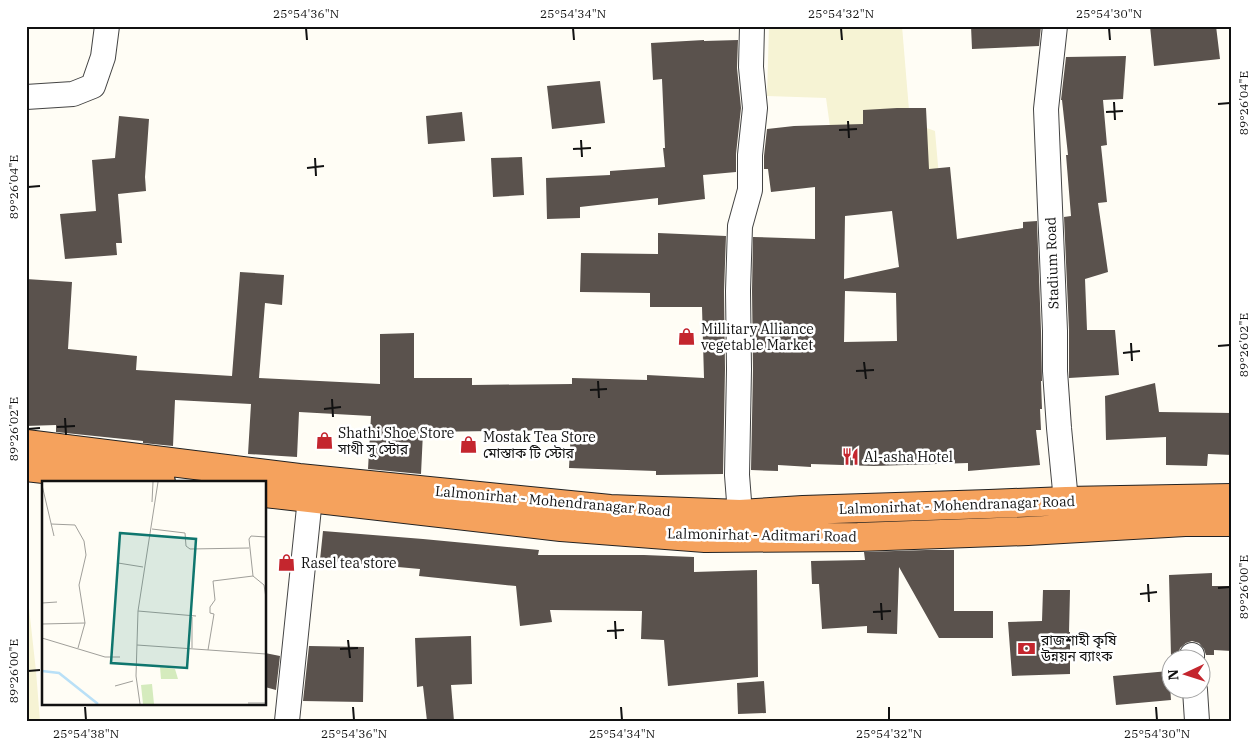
<svg xmlns="http://www.w3.org/2000/svg" width="1258" height="747" font-family="'IBM Plex Serif','Noto Sans Bengali',serif">
<rect width="100%" height="100%" fill="#fffdf5"/>
<path fill="#f6f3d4" d="M769,26H902L910,122L935,131L939,177L838,184L826,98L767,96Z
M26,581L36,671L40,721H26Z"/>
<path fill="#5a524d" fill-rule="evenodd" d="M971,26H1041L1039,46L972,49Z
M1150,26H1216L1220,59L1154,66Z
M704,40V41L738,40L737,68L741,108L736,154V172L703,175L705,199L658,205V198L580,207V218L547,219L546,178L610,175V171L665,167L663,148H665L662,79L653,80L651,43Z
M1126,56L1123,99L1103,100L1107,145L1101,146L1107,202L1098,203L1108,272L1085,279L1087,330H1115L1119,375L1069,378V330L1064,217L1071,216L1066,155H1068L1062,100H1061L1066,57Z
M600,81L605,123L552,129L547,86Z
M897,108H926L929,169L950,167L957,239L1023,228V222L1037,221L1041,331L1042,381H1041L1042,409H1040L1041,430H1036L1040,465L968,471V463L874,466L811,464V467L778,465V471L751,470L753,369L752,291L753,237L815,239V187L771,192L768,169H764V156L767,129L794,126L863,124V110ZM892,211L899,267L844,279L845,216ZM845,291L896,293L897,341L844,342Z
M462,112L465,141L428,144L426,116Z
M119,116L149,119L145,177L146,191L118,194L122,243H116L117,255L65,259L60,214L96,211L92,160L115,158Z
M522,157L524,195L493,197L491,158Z
M658,233L726,236L724,291L725,369L723,474L656,475V471L569,468L571,430L423,432L421,474L368,469L371,416L299,412L297,457L248,454L251,404L175,400L173,446L143,443V441L56,432V425L26,426V279L72,282L68,349L137,356L136,370L232,376L240,272L284,275L282,305L265,303L259,378L380,384V334L414,333V378H472V385L572,384V378L647,380V375L704,378L702,307H650V293L580,292L581,253L658,254Z
M1155,383L1159,412L1232,413V455L1208,454L1207,466L1166,465V437L1106,440L1105,396Z
M323,531L423,539L539,550L538,555H644L694,557V572L757,570L758,677L668,686L664,640L641,639L642,611L550,610L552,622L520,626L516,586L419,576L420,569L320,560Z
M926,550H954V611H993V638H939L899,567L897,634L867,633V626L822,629L819,584H812L811,561L865,560L864,552Z
M1212,573V586H1232V651L1214,650V655H1206L1204,649L1199,643L1192,641L1186,643L1180,648L1178,656H1171L1169,575Z
M1043,590H1070L1069,632H1070V674L1012,676L1008,622L1042,621Z
M471,636L472,684L451,685L454,721H427L423,686L417,687L415,638Z
M309,646L364,647L363,702L303,701Z
M265,653L280,656L276,690L265,687Z
M1169,671L1171,700L1116,705L1113,676Z
M764,681L766,713L738,714L737,683Z"/>
<g fill="none" stroke-linecap="round" stroke-linejoin="round">
<defs>
<path id="street" d="M1055,26L1046,109L1055,331V371L1059,428L1066,501
M26,97L73,94L93,86L103,57L107,26
M740,514L737,475L739,369L738,291L740,226L750,190V155L755,108L751,67L752,26
M1192,655V660
M1195,690L1197,721
M287,721L310,498"/>
<path id="highway" d="M26,444L299,478L610,509L740,514L803,510L989,504L1066,501L1232,498
M26,467L161,482
M265,493L561,527L705,538L858,537L1028,531L1185,522H1232"/>
</defs>
<use href="#street" stroke="#444" stroke-width="26"/>
<use href="#highway" stroke="#222" stroke-width="30"/>
<use href="#street" stroke="#fff" stroke-width="24"/>
<use href="#highway" stroke="#f5a25d" stroke-width="28"/>
</g>
<path fill="none" stroke="#111" stroke-width="2" d="M306,28L307,40M573,28L574,40M841,28L842,40M1109,28L1110,40M1114,102L1115,120M1218,104L1230,103M1106,112L1123,111M848,121L849,138M839,130L857,129M581,140L582,157M573,149L591,148M315,158L316,176M307,168L324,166M28,187L40,186M1131,343L1132,361M1218,346L1230,345M1123,353L1140,351M864,362L866,379M856,371L874,370M598,381L599,398M590,390L607,389M332,399L333,417M324,409L341,407M65,418L66,435M57,427L75,426M28,429L40,428M1148,584L1149,602M1218,588L1230,587M1140,594L1157,592M881,603L882,620M873,612L891,611M615,621L616,639M607,631L624,630M348,640L350,658M340,649L358,648M28,671L40,670M85,707L86,720M353,707L354,720M621,707L622,720M889,707V720M1156,707L1157,720"/>
<defs>
<symbol id="shop-bare" viewBox="-9 -9 18 18"><path d="M-5-2.5h2.3a2.7 3.5 0 0 1 5.4 0H5L5.5 6h-11ZM-1.5-2.5h3a1.5 2.3 0 0 0-3 0Z" fill="#c4262e" stroke="#fff" stroke-width="2.5" paint-order="stroke"/></symbol>
<symbol id="restaurant-bare" viewBox="-9 -9 18 18"><path d="M-5-6h1v4h1v-4h1v4h1v-4h1v5L-1.5 .5V6h-2V.5L-5-1ZM5-6V6H3V1.5H1.5Q1.5-4 5-6Z" fill="#c4262e" stroke="#fff" stroke-width="2.5" paint-order="stroke"/></symbol>
<symbol id="bank-bare" viewBox="-9 -9 18 18"><path d="M-6-4H6V4H-6ZM0-2.3a2.3 2.3 0 1 0 0 4.6a2.3 2.3 0 1 0 0-4.6Z" fill="#c4262e" stroke="#fff" stroke-width="2.5" paint-order="stroke"/></symbol>
</defs>
<g fill-rule="evenodd">
<use href="#shop-bare" x="674" y="324" width="25" height="25"/>
<use href="#shop-bare" x="312" y="428" width="25" height="25"/>
<use href="#shop-bare" x="456" y="432" width="25" height="25"/>
<use href="#restaurant-bare" x="838" y="444" width="25" height="25"/>
<use href="#shop-bare" x="274" y="550" width="25" height="25"/>
<use href="#bank-bare" x="1014" y="636" width="25" height="25"/>
</g>
<g text-anchor="middle" stroke-width="5" stroke-linejoin="round" paint-order="stroke">
<g font-size="14" fill="#111" stroke="#fff">
<text transform="translate(1052 263) rotate(-92)" y="5">Stadium Road</text>
<text transform="translate(553 501) rotate(5)" y="5">Lalmonirhat - Mohendranagar Road</text>
<text transform="translate(957 505) rotate(-2)" y="5">Lalmonirhat - Mohendranagar Road</text>
<text transform="translate(762 535) rotate(1)" y="5">Lalmonirhat - Aditmari Road</text>
</g>
<g font-size="14" fill="#111" stroke="#fff" text-anchor="start">
<text x="701" y="334">Millitary Alliance<tspan x="701" dy="16">vegetable Market</tspan></text>
<text x="338" y="438">Shathi Shoe Store<tspan x="338" dy="16">সাথী সু স্টোর</tspan></text>
<text x="483" y="442">Mostak Tea Store<tspan x="483" dy="16">মোস্তাক টি স্টোর</tspan></text>
<text x="864" y="462">Al-asha Hotel</text>
<text x="301" y="568">Rasel tea store</text>
<text x="1041" y="645">রাজশাহী কৃষি<tspan x="1041" dy="16">উন্নয়ন ব্যাংক</tspan></text>
</g>
</g>
<g transform="translate(42 481)">
<rect width="224" height="224" fill="#fffdf5"/>
<path d="M118,186L133,188L136,198H119ZM110,203L112,223H101L99,204Z" fill="#d5ebbd"/>
<path fill="none" stroke="#b9e0f7" stroke-width="2.5" d="M0,190L17,192L56,223"/>
<path fill="none" stroke="#a09f9a" stroke-width="1" d="M0,4L12,55M110,21L111,1M9,43L33,44L42,60L44,74L37,104L43,142L36,167M110,48L143,52L144,65L148,68L207,67M224,56L209,55L207,58L211,95L222,104L224,117M76,82L101,86M0,122L15,121M96,130L154,135M150,136V167M0,143L43,142M0,157L63,176H78M95,164L224,173M166,169L172,133L168,132V126L173,119L171,100L211,95M73,205L91,200M206,222H224M98,223L94,195L96,130L116,1"/>
<path fill="#0f766e" fill-opacity="0.15" stroke="#0f766e" stroke-width="2.5" d="M78,52L154,58L145,187L69,182Z"/>
<rect width="224" height="224" fill="none" stroke="#111" stroke-width="2.5"/>
</g>
<rect width="1258" height="747" fill="none" stroke="#ffffff" stroke-width="55"/>
<g transform="translate(1186 674) rotate(266)"><circle r="24" fill="#ffffff" stroke="#a0a0a0"/>
<path d="M0-4L9 19L0 12L-9 19Z" fill="#c4262e"/>
<text y="-8" font-size="14" font-weight="bold" text-anchor="middle" fill="#111111">N</text>
</g>
<rect x="28" y="28" width="1202" height="692" fill="none" stroke="#111" stroke-width="2"/>
<g font-size="12" text-anchor="middle" fill="#111">
<text x="306" y="18">25°54'36"N</text>
<text x="573" y="18">25°54'34"N</text>
<text x="841" y="18">25°54'32"N</text>
<text x="1109" y="18">25°54'30"N</text>
<text transform="translate(1244 103) rotate(-90)" y="4">89°26'04"E</text>
<text transform="translate(14 187) rotate(-90)" y="4">89°26'04"E</text>
<text transform="translate(1244 345) rotate(-90)" y="4">89°26'02"E</text>
<text transform="translate(14 429) rotate(-90)" y="4">89°26'02"E</text>
<text transform="translate(1244 587) rotate(-90)" y="4">89°26'00"E</text>
<text transform="translate(14 671) rotate(-90)" y="4">89°26'00"E</text>
<text x="86" y="738">25°54'38"N</text>
<text x="354" y="738">25°54'36"N</text>
<text x="622" y="738">25°54'34"N</text>
<text x="889" y="738">25°54'32"N</text>
<text x="1157" y="738">25°54'30"N</text>
</g>
</svg>
